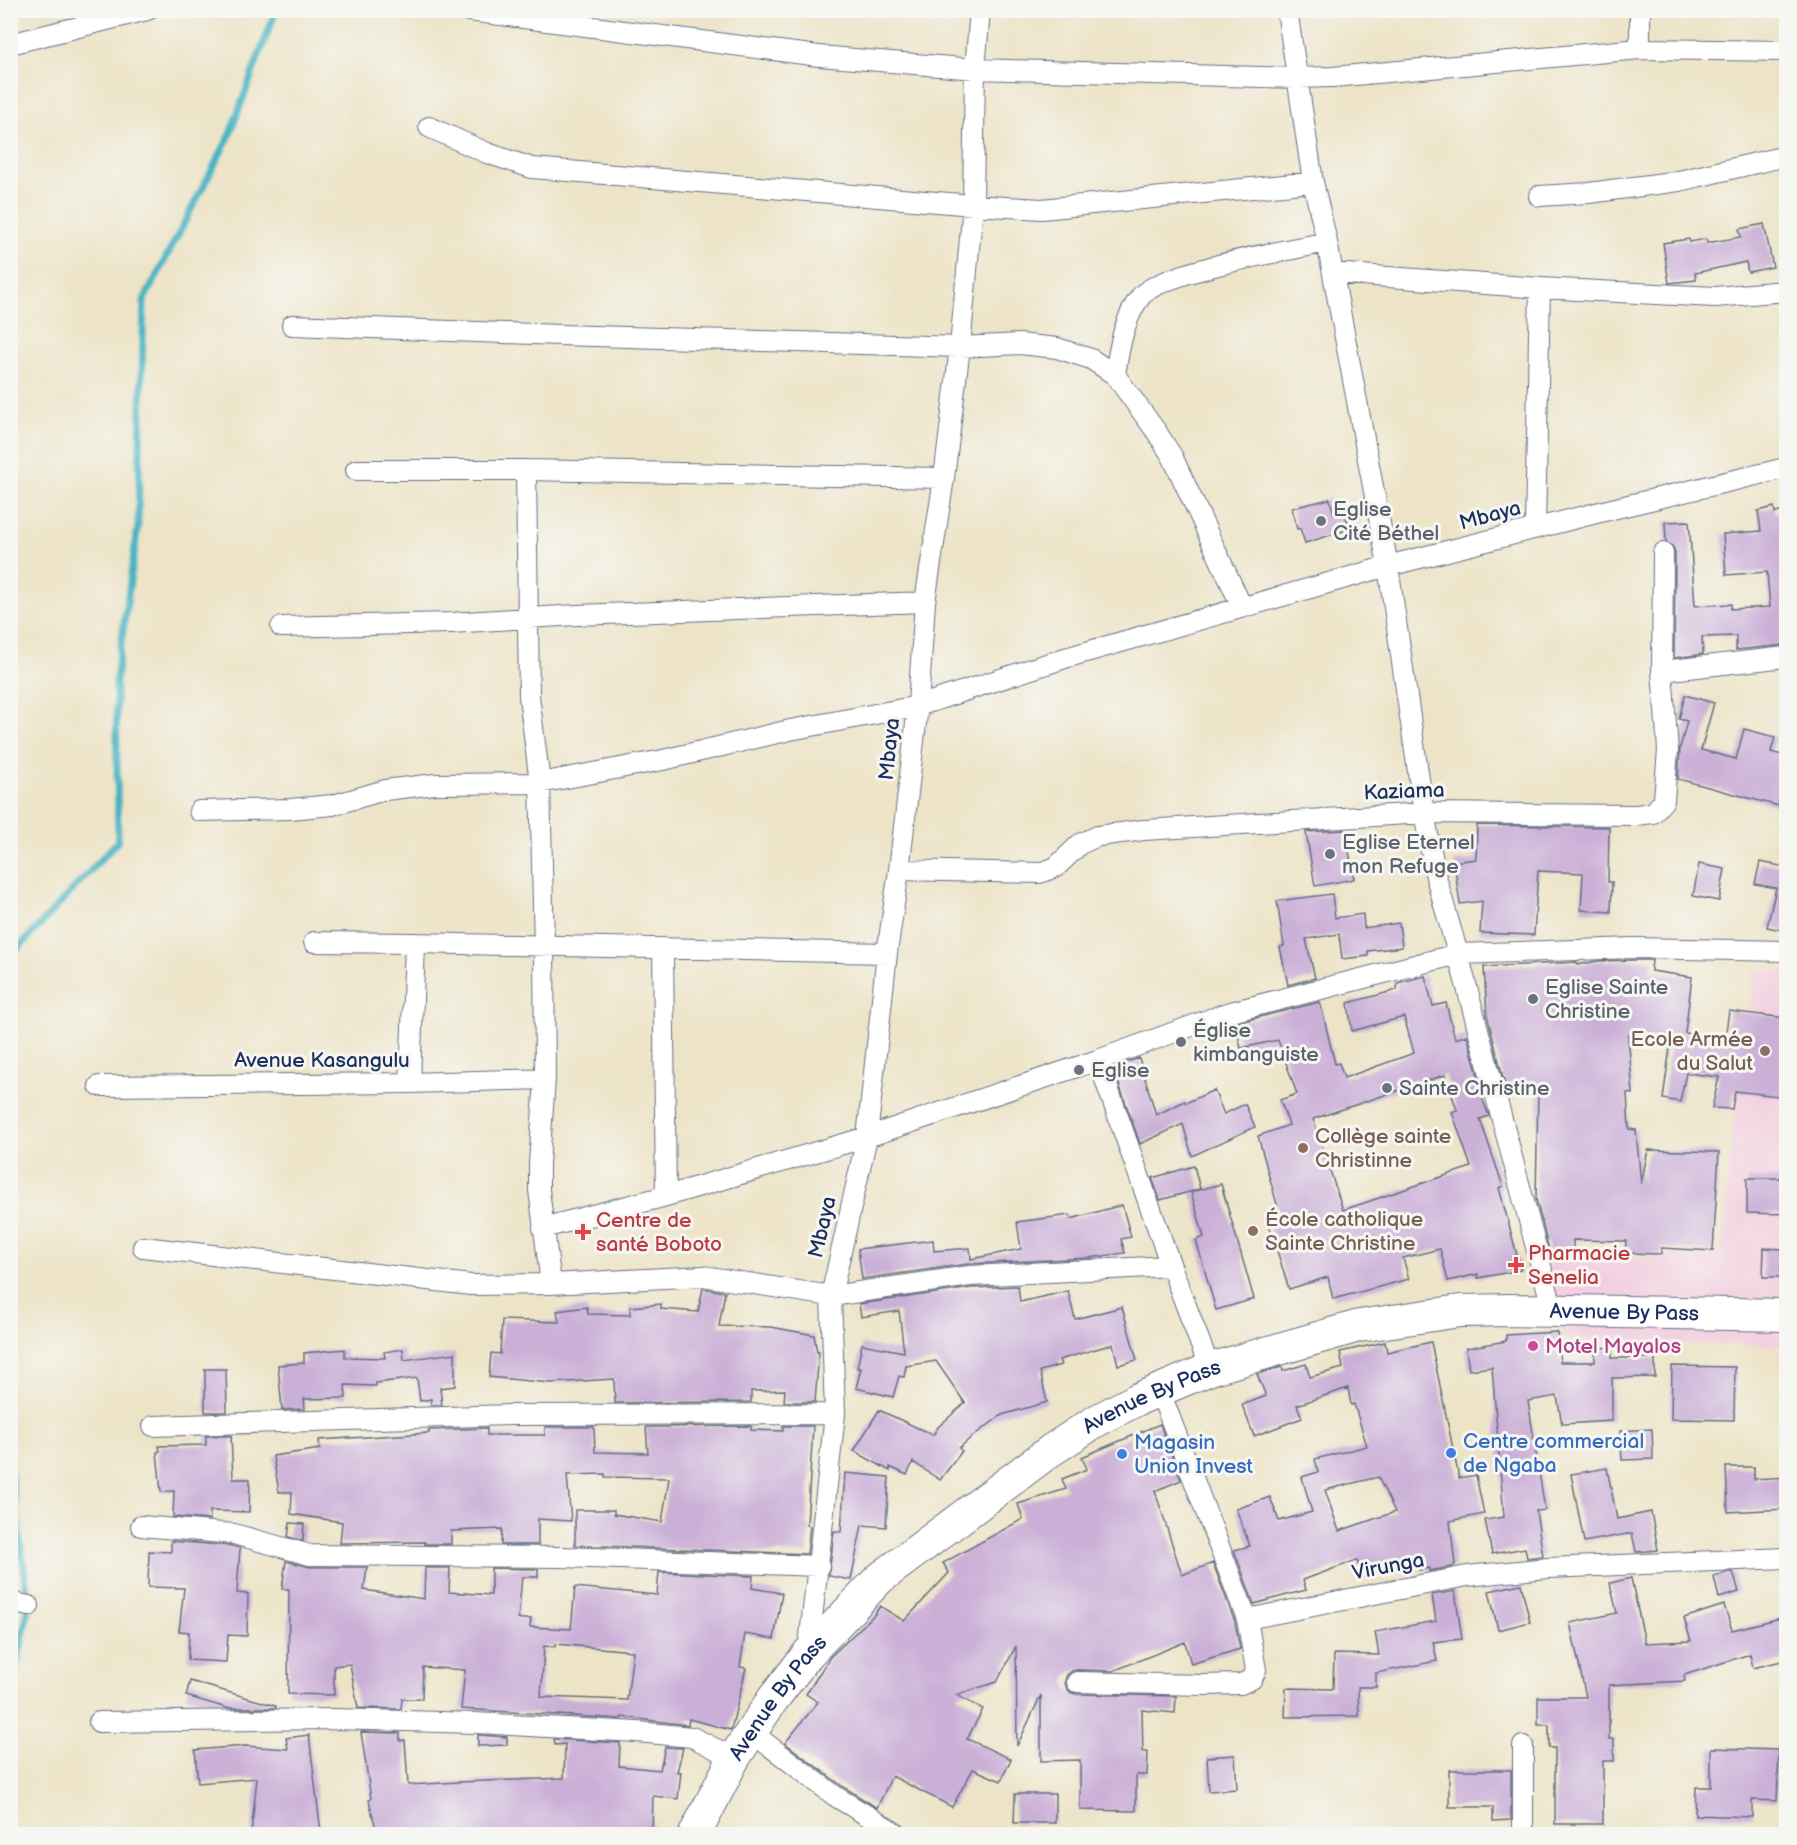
<svg xmlns="http://www.w3.org/2000/svg" width="1797" height="1845" font-family="'Balsamiq Sans',sans-serif">
<rect width="100%" height="100%" fill="#f6f6f2"/>
<filter id="ink" filterUnits="userSpaceOnUse"><feTurbulence type="fractalNoise" baseFrequency=".0167" numOctaves="2"/><feDisplacementMap in="SourceGraphic" scale="12" xChannelSelector="R" yChannelSelector="G"/><feConvolveMatrix kernelMatrix="1 2 1 2 8 2 1 2 1" color-interpolation-filters="sRGB"/></filter>
<filter id="wash" filterUnits="userSpaceOnUse"><feTurbulence type="fractalNoise" baseFrequency=".008" numOctaves="4" result="noise"/><feDisplacementMap in="SourceGraphic" scale="24" xChannelSelector="R" yChannelSelector="G"/><feGaussianBlur stdDeviation="1.35" result="paint"/><feColorMatrix in="noise" values="0 0 0 0 0 0 0 0 0 0 0 0 0 0 0 0 0 1.4 0 .05"/><feComposite in="paint" operator="in"/></filter>
<g filter="url(#wash)">
<rect width="100%" height="100%" fill="#ede4c8"/>
<path fill="#f3cfdf" d="M1754,970L1786,971V1346L1562,1339L1548,1263L1721,1252L1733,1130Z"/>
<g fill="none" stroke-linecap="round" stroke-linejoin="round">
<path stroke="#47b4c3" stroke-width="7" d="M10,957L118,841L116,680L138,525L144,300L228,139L276,10
M10,1467L29,1606L10,1698"/>
</g>
<g id="blocks">
<path fill="#caafd7" fill-rule="evenodd" d="M1764,224L1773,267L1748,272L1746,262L1695,273L1696,280L1669,283L1663,243L1689,239L1690,242L1706,239L1707,243L1741,237L1739,229Z
M1330,499L1334,515L1344,511L1350,529L1305,543L1300,528L1297,529L1292,508Z
M1774,507L1775,513L1786,511V645L1736,650V636L1702,637L1703,654L1674,658L1675,553L1673,547L1666,542L1665,522L1689,521L1695,606L1731,604V609L1770,607L1767,572L1726,575L1723,534L1761,531L1758,511Z
M1685,695L1714,703L1701,750L1736,759L1744,729L1775,737L1771,752L1786,756V808L1678,779L1680,748L1687,721L1679,719Z
M1477,825L1609,827L1608,882H1612L1611,912L1581,910L1583,873L1538,871L1534,935L1480,933L1482,901L1460,904L1454,862L1476,859Z
M1345,830L1354,879L1315,886L1306,832Z
M1760,862L1786,867V931L1767,927L1776,888L1755,884Z
M1699,864L1725,869L1719,901L1693,896Z
M1332,894L1335,918L1363,914L1364,928L1399,923L1402,947L1368,951V956L1342,959L1339,934L1306,939L1315,978L1288,985L1280,947L1284,946L1277,901Z
M1634,960H1652L1651,971L1692,977L1685,1033L1725,1038L1729,1011L1786,1018V1097L1735,1091L1732,1109L1712,1108L1719,1077L1686,1073L1680,1102L1663,1099L1671,1040L1628,1035L1633,1094L1627,1093L1629,1129L1636,1130L1641,1184L1648,1150L1719,1152L1713,1251L1661,1248V1254L1625,1253L1626,1241L1573,1240V1250H1549L1536,1199L1538,1088L1506,1089L1487,1015L1484,967L1577,962V965L1597,961Z
M1425,976L1433,1006L1446,1003L1455,1039L1467,1035L1482,1090H1479L1489,1116L1480,1119L1503,1186L1499,1188L1521,1270L1478,1278V1274L1448,1281L1440,1249L1403,1258L1409,1279L1333,1299L1328,1277L1289,1289L1265,1212L1278,1208L1258,1136L1289,1125L1280,1100L1297,1094L1278,1040L1241,1048L1235,1023L1320,1002L1335,1064L1339,1063L1344,1078L1414,1053L1404,1017L1352,1031L1348,1003L1397,990V983ZM1445,1075L1457,1110L1452,1112L1471,1167L1343,1210L1313,1119Z
M1139,1058L1156,1115L1185,1101L1186,1103L1214,1090L1224,1114L1245,1104L1255,1127L1192,1156L1183,1124L1140,1144L1113,1067Z
M1194,1166L1200,1189L1160,1200L1152,1178Z
M1747,1178H1786V1214L1747,1213Z
M1221,1184L1254,1299L1216,1310L1196,1240L1204,1237L1191,1192Z
M1122,1205L1131,1237L1121,1239L1125,1253L1089,1258L968,1264L862,1279L858,1249L933,1240L934,1251L970,1248L971,1259L1021,1249L1017,1222L1070,1215L1071,1219Z
M1764,1248L1782,1249L1781,1277H1763Z
M1018,1286L1020,1302L1068,1291L1075,1319L1122,1307L1137,1360L1118,1365L1113,1344L1059,1360L1061,1365L1040,1371L1047,1402L1002,1415L973,1436L959,1448L962,1451L940,1480L913,1462L907,1475L890,1467V1471L854,1451L879,1410L933,1435L938,1427L965,1403L936,1361L906,1366L904,1377L899,1376L893,1397L856,1388L861,1368H857L862,1344L904,1352L899,1311L861,1317L859,1304L971,1288Z
M703,1288L725,1292L719,1326L771,1327L814,1335L817,1352H819L815,1402H784L785,1390L751,1391V1402L615,1403L614,1379L551,1383L489,1377L491,1353L500,1354L502,1320L559,1322L557,1311L587,1307L588,1314L630,1315V1307L661,1304V1309L698,1312Z
M1557,1332L1560,1362H1595V1347L1612,1348V1358H1655V1377L1612,1378V1421L1562,1424L1557,1396L1528,1401L1545,1510L1536,1511L1543,1556L1527,1558L1525,1548L1492,1554L1485,1520L1504,1517L1492,1367L1469,1370L1466,1348L1506,1341V1335Z
M1385,1342L1387,1352L1431,1342L1459,1478L1476,1475L1484,1514L1450,1521L1455,1565L1452,1567L1429,1571V1568L1419,1570L1418,1559L1362,1577L1357,1560L1303,1580L1306,1590L1254,1604L1234,1550L1250,1546L1236,1509L1270,1497L1279,1521L1312,1512L1302,1477L1318,1472L1315,1459L1367,1446L1354,1404L1351,1405L1348,1388L1297,1405L1302,1418L1254,1436L1242,1405L1266,1396L1257,1374L1282,1367L1283,1371L1306,1364L1310,1377L1343,1368L1340,1352ZM1378,1477L1395,1512L1339,1531L1325,1490Z
M345,1349V1357L385,1358L384,1352L403,1349L404,1360L455,1353V1386L440,1388L442,1405H431V1399L420,1401L417,1378L376,1383V1386L345,1385L346,1398L304,1399L305,1409L282,1410L278,1365L304,1363V1353Z
M1672,1366L1735,1367L1734,1420L1671,1419Z
M205,1369H226L227,1412H205Z
M1160,1424L1181,1480L1155,1491L1182,1575L1213,1563L1235,1622L1240,1649L1191,1664L1185,1642L1113,1671L1077,1670L1072,1671L1067,1675L1065,1681L1066,1687L1070,1692L1076,1694L1176,1696L1175,1713L1142,1710L1143,1752H1148L1147,1775H1136V1811L1080,1810V1760L1041,1761V1695L1017,1746L1016,1646L997,1682L956,1695L983,1709L967,1739L1011,1759L1001,1781L973,1769L952,1807L892,1776L877,1808L842,1786L785,1743L818,1702L806,1694L830,1657L874,1615L880,1606L904,1621L949,1573L943,1563L1023,1519L1018,1504L1066,1489L1062,1479L1087,1469L1082,1457Z
M751,1426V1430L783,1431V1426H813L807,1525L810,1526L807,1554L575,1545V1510H614V1514L662,1522L669,1478L605,1477V1474L567,1475L571,1521L538,1519V1545H501L502,1529L451,1531V1544H425V1542L340,1543L342,1522L291,1514L292,1492H279L273,1456L320,1449L319,1440L429,1433V1430L487,1428V1435H545V1427H594L595,1452L648,1453L646,1427Z
M1652,1429L1653,1459L1622,1460L1620,1431Z
M206,1436H231L233,1479H250L249,1512L210,1511V1520L173,1517L174,1491L161,1492L157,1452L160,1451L159,1446L206,1445Z
M1726,1467H1754V1479L1786,1477V1509L1728,1512Z
M1607,1468L1617,1519L1651,1512L1658,1550L1636,1552L1632,1533L1584,1542L1571,1474Z
M845,1473L889,1477L886,1527L862,1525L851,1580L829,1576L834,1531L841,1532Z
M290,1523L304,1524L303,1541L288,1537Z
M171,1541L232,1546L240,1548L237,1593L248,1594L247,1636L228,1635L226,1662L188,1660L189,1632L179,1631L184,1588L148,1587L149,1551L171,1552Z
M286,1561L310,1567H367L364,1590L424,1599L425,1568H450L449,1592L491,1595V1568L538,1569V1577H522L518,1619H531L530,1627L571,1629L575,1587L657,1595L659,1572L753,1576L752,1588L782,1593L774,1639L745,1634L740,1667L746,1668L731,1730L689,1719L688,1725L622,1717L621,1719L461,1709L465,1670L423,1667L422,1699H402L401,1709L358,1708L350,1664L334,1666V1695L288,1694L289,1589H282ZM555,1644L633,1651L627,1700L541,1697L544,1646L555,1647Z
M1728,1572H1733L1739,1592L1719,1598L1714,1577Z
M1631,1578L1645,1643L1691,1641L1684,1618L1724,1605L1732,1630L1781,1618L1786,1642V1660L1753,1668L1750,1654L1684,1675L1685,1681L1609,1685V1739H1614V1761H1603V1824H1555V1748H1549V1725H1538V1697H1586L1570,1623L1617,1613L1610,1583Z
M1521,1584L1530,1622L1498,1630L1489,1591Z
M1455,1591L1462,1639L1433,1642L1437,1661L1376,1673V1687H1358L1359,1716L1285,1717L1286,1688L1333,1689L1334,1654L1379,1655L1375,1632L1436,1621L1432,1595Z
M190,1681L276,1706V1708H227L186,1696Z
M361,1732L400,1733V1741L405,1740L408,1785L459,1782L564,1778L565,1744L555,1745L554,1739L620,1743L619,1766L660,1770L665,1747L683,1748L677,1772H681L678,1799L653,1796L652,1834H377L369,1800L371,1799Z
M309,1735L321,1833L251,1834L257,1778L198,1783L195,1750L245,1746L288,1749L286,1738Z
M478,1735L507,1737V1745L478,1746Z
M1711,1748L1779,1750L1777,1801L1752,1800V1817L1695,1815L1696,1787H1711Z
M1235,1755L1237,1789L1209,1791L1207,1757Z
M1449,1770H1511V1820L1493,1821V1807H1449Z
M1015,1794H1055V1823H1014Z"/>
</g>
</g>
<g filter="url(#ink)">
<use href="#blocks" fill-opacity="0" stroke="#646e83" stroke-width="1.5"/>
<g fill="none" stroke-linecap="round" stroke-linejoin="round">
<defs>
<path id="minor" d="M1287,10L1313,182L1327,242L1388,566L1424,813L1436,877L1458,954L1553,1311
M469,11L819,56L975,69L1296,78L1333,77L1640,49L1786,51
M10,44L147,10
M1640,49V10
M429,127L487,153L532,168L973,205L1042,209L1313,182
M1539,196L1589,193L1679,181L1786,156
M1333,273L1540,288L1715,297L1786,291
M292,325L560,335L960,347L1020,344L1057,348L1091,359L1115,375L1156,431L1172,456L1242,607
M1115,375C1119,348 1124,318 1141,296C1162,271 1290,250 1327,242
M356,470H526L944,478
M526,470L529,696L540,783L544,947L545,1079L539,1164V1190L551,1284
M1535,528L1540,288
M281,627L450,623L577,615L925,602
M1662,671L1663,553
M199,811L290,809L333,805L385,790L435,784L540,783L663,760L790,730L918,706L1065,658L1388,566L1612,509L1786,468
M899,870L1040,873L1056,867L1080,844L1098,836L1144,830L1424,813L1636,815L1653,813L1664,800L1668,750L1662,671L1786,657
M314,942L415,943L887,953
M663,949L666,1196
M1098,1060L1171,1266L1210,1369
M410,1083L415,943
M99,1086L410,1083L545,1079
M543,1228L666,1196L867,1137L1098,1060L1227,1013L1458,954L1634,948L1786,951
M143,1247L471,1285L551,1284L703,1276L831,1296L970,1276L1171,1266
M1159,1389L1247,1619L1467,1576L1548,1568L1786,1558
M153,1426L511,1415L835,1414
M141,1526L234,1534L310,1555L562,1557L819,1566
M10,1602L29,1606
M808,1654L835,1414L831,1296L867,1137L887,953L899,870L918,706L925,602L944,478L960,347L973,205L975,69L980,10
M1077,1682L1203,1685L1241,1684L1252,1679L1256,1670L1247,1619
M99,1722L333,1719L476,1723L637,1732L692,1737L734,1758
M751,1732L835,1796L897,1834
M1523,1834V1746"/>
<g id="trunk">
<path id="s1" d="M695,1834L734,1758L773,1699L808,1654L879,1579L1050,1451L1096,1421L1136,1400L1210,1369L1359,1326L1460,1311L1510,1310L1786,1315"/>
</g>
</defs>
<use href="#minor" stroke="#646e83" stroke-width="22"/>
<use href="#trunk" stroke="#646e83" stroke-width="34"/>
<use href="#minor" stroke="#fff" stroke-width="20"/>
<use href="#trunk" stroke="#fff" stroke-width="32"/>
</g>
</g>
<g fill="#6b7280" stroke="#f6f6f2" stroke-width="2">
<circle cx="1321" cy="521" r="6"/>
<circle cx="1330" cy="854" r="6"/>
<circle cx="1533" cy="999" r="6"/>
<circle cx="1181" cy="1042" r="6"/>
<circle cx="1079" cy="1070" r="6"/>
<circle cx="1387" cy="1088" r="6"/>
</g>
<g fill="#8d6e63" stroke="#f6f6f2" stroke-width="2">
<circle cx="1765" cy="1051" r="6"/>
<circle cx="1303" cy="1148" r="6"/>
<circle cx="1253" cy="1231" r="6"/>
</g>
<g fill="#e0444e" stroke="#f6f6f2" stroke-width="2">
<path d="M580 1223h6v6h6v6h-6v6h-6v-6h-6v-6h6z"/>
<path d="M1513 1256h6v6h6v6h-6v6h-6v-6h-6v-6h6z"/>
</g>
<circle fill="#d1479c" stroke="#f6f6f2" stroke-width="2" cx="1533" cy="1346" r="6"/>
<g fill="#3f7fe0" stroke="#f6f6f2" stroke-width="2">
<circle cx="1451" cy="1453" r="6"/>
<circle cx="1122" cy="1454" r="6"/>
</g>
<g text-anchor="middle" stroke-width="6" stroke-linejoin="round" paint-order="stroke">
<g font-size="21" fill="#5b616d" stroke="#f6f6f2" text-anchor="start">
<text x="1333" y="516">Eglise<tspan x="1333" dy="24">Cité Béthel</tspan></text>
<text x="1342" y="849">Eglise Eternel<tspan x="1342" dy="24">mon Refuge</tspan></text>
<text x="1545" y="994">Eglise Sainte<tspan x="1545" dy="24">Christine</tspan></text>
<text x="1193" y="1037">Église<tspan x="1193" dy="24">kimbanguiste</tspan></text>
<text x="1091" y="1077">Eglise</text>
<text x="1399" y="1095">Sainte Christine</text>
</g>
<g font-size="21" fill="#1b2f5e" stroke="#f6f6f2">
<text transform="translate(1490 515) rotate(-15)" y="7">Mbaya</text>
<text transform="translate(889 749) rotate(-84)" y="7">Mbaya</text>
<text transform="translate(1404 791) rotate(-2)" y="7">Kaziama</text>
<text x="322" y="1067">Avenue Kasangulu</text>
<text transform="translate(822 1227) rotate(-77)" y="7">Mbaya</text>
<text dy="7" stroke="none"><textPath href="#s1" startOffset="1132">Avenue By Pass</textPath></text>
<text dy="7" stroke="none"><textPath href="#s1" startOffset="646">Avenue By Pass</textPath></text>
<text transform="translate(1388 1566) rotate(-11)" y="7">Virunga</text>
<text dy="7" stroke="none"><textPath href="#s1" startOffset="160">Avenue By Pass</textPath></text>
</g>
<g font-size="21" fill="#785e54" stroke="#f6f6f2" text-anchor="start">
<text x="1753" y="1046" text-anchor="end">Ecole Armée<tspan x="1753" dy="24">du Salut</tspan></text>
<text x="1315" y="1143">Collège sainte<tspan x="1315" dy="24">Christinne</tspan></text>
<text x="1265" y="1226">École catholique<tspan x="1265" dy="24">Sainte Christine</tspan></text>
</g>
<g font-size="21" fill="#be3a42" stroke="#f6f6f2" text-anchor="start">
<text x="596" y="1227">Centre de<tspan x="596" dy="24">santé Boboto</tspan></text>
<text x="1528" y="1260">Pharmacie<tspan x="1528" dy="24">Senelia</tspan></text>
</g>
<g font-size="21" fill="#b23c85" stroke="#f6f6f2" text-anchor="start">
<text x="1545" y="1353">Motel Mayalos</text>
</g>
<g font-size="21" fill="#366cbe" stroke="#f6f6f2" text-anchor="start">
<text x="1463" y="1448">Centre commercial<tspan x="1463" dy="24">de Ngaba</tspan></text>
<text x="1134" y="1449">Magasin<tspan x="1134" dy="24">Union Invest</tspan></text>
</g>
</g>
<rect width="1797" height="1845" fill="none" stroke="#f6f6f2" stroke-width="36"/>
</svg>
